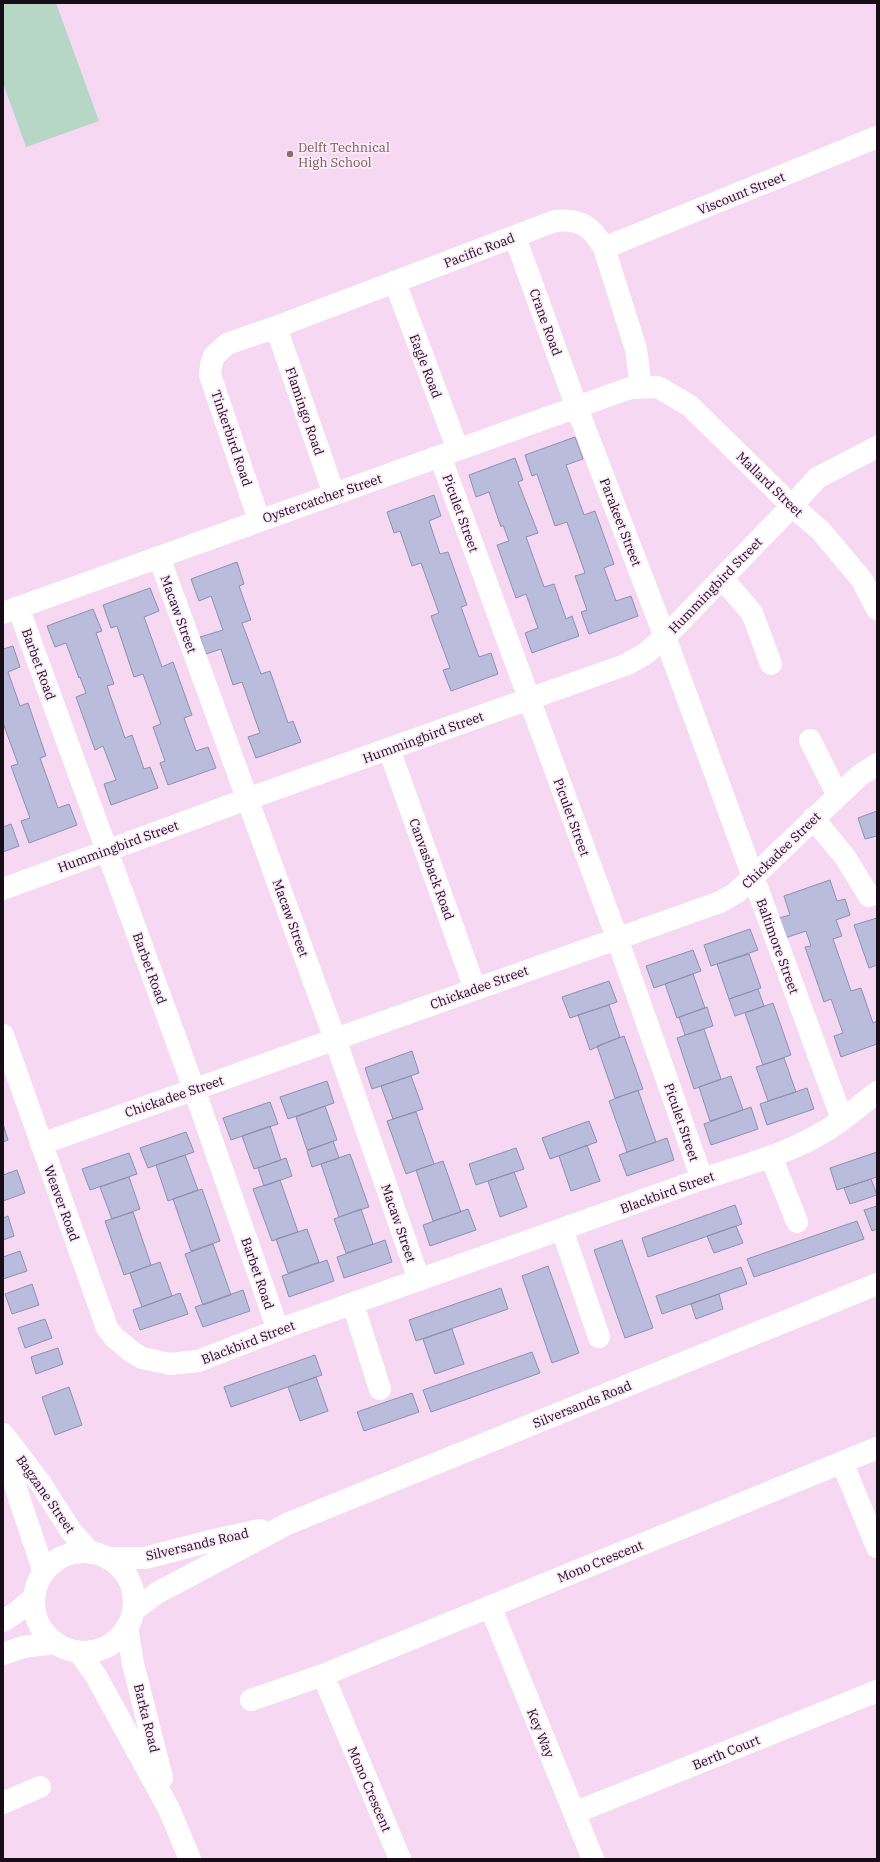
<svg xmlns="http://www.w3.org/2000/svg" width="880" height="1862" font-family="'IBM Plex Serif',serif">
<rect width="100%" height="100%" fill="#f6d8f3"/>
<path fill="#b7d7c6" d="M3,3H56L99,121L26,147L3,83Z"/>
<path fill="#b9bcda" stroke="#8d90b1" d="M575,437L583,459L566,465L584,515L595,511L614,564L604,568L616,601L631,596L638,616L589,634L581,612L587,610L575,576L585,573L567,522L555,526L537,474L532,476L525,455Z
M515,458L523,480L518,482L538,533L526,537L544,587L554,584L566,619L572,616L579,636L532,653L525,633L538,628L526,594L516,598L497,545L509,541L503,525L501,527L489,492L476,497L469,475Z
M434,495L441,516L429,521L440,554L448,552L467,605L461,607L479,657L491,653L498,674L451,691L443,670L450,668L431,616L439,613L421,563L412,566L400,531L394,533L387,512Z
M237,562L244,584L239,586L251,620L242,623L261,674L270,671L288,723L293,721L301,742L256,758L248,737L260,733L242,682L233,685L221,649L206,654L200,637L223,630L211,596L199,601L191,579Z
M150,588L159,611L144,617L162,667L173,662L192,715L184,718L196,751L208,747L216,768L168,785L160,763L165,761L153,727L161,724L143,674L134,677L117,626L111,628L103,605Z
M93,609L102,631L96,633L114,684L107,686L125,738L132,735L144,769L150,767L158,788L111,805L104,784L116,780L103,746L95,750L76,697L86,693L80,677L79,678L66,643L55,647L47,626Z
M13,646L20,667L8,672L20,706L28,703L46,756L40,758L58,808L69,804L77,825L29,843L21,821L30,818L11,766L18,764L3,723V649Z
M877,811V836L865,839L858,818Z
M11,824L19,846L3,852V827Z
M830,880L837,901L845,899L850,915L836,920L842,936L833,939L851,991L861,988L873,1023L877,1021V1044L841,1057L834,1036L843,1033L831,999L824,1002L805,947L811,946L806,931L785,938L779,918L790,915L784,896Z
M877,918V965L869,968L854,925Z
M750,929L758,950L711,966L704,945Z
M693,950L701,971L654,988L646,966Z
M749,954L761,988L729,999L717,964Z
M693,974L705,1008L677,1018L665,984Z
M609,981L617,1002L570,1018L562,997Z
M758,989L764,1006L735,1016L729,999Z
M773,1003L791,1055L763,1065L745,1013Z
M609,1005L620,1037L590,1050L578,1015Z
M707,1007L713,1026L685,1035L679,1017Z
M704,1029L721,1079L694,1089L677,1038Z
M624,1036L643,1089L615,1098L597,1046Z
M412,1051L419,1073L372,1089L365,1068Z
M784,1058L796,1092L768,1101L756,1067Z
M411,1076L423,1109L393,1119L381,1086Z
M731,1076L743,1110L710,1121L699,1087Z
M327,1081L334,1103L288,1119L280,1097Z
M807,1088L814,1109L767,1125L760,1104Z
M638,1090L656,1142L627,1152L609,1101Z
M270,1102L278,1124L231,1140L223,1118Z
M325,1106L337,1140L307,1150L296,1117Z
M751,1107L758,1129L711,1145L704,1124Z
M416,1112L434,1164L406,1174L387,1121Z
M589,1121L597,1142L550,1159L542,1138Z
M3,1124L8,1140L3,1142Z
M270,1126L281,1160L254,1169L242,1136Z
M186,1132L194,1152L148,1168L140,1148Z
M667,1138L674,1160L627,1176L619,1155Z
M333,1141L339,1158L312,1167L307,1151Z
M587,1145L600,1181L571,1191L559,1156Z
M516,1148L524,1169L476,1185L469,1164Z
M877,1152V1177L837,1190L830,1168Z
M129,1153L137,1174L90,1190L82,1169Z
M350,1154L369,1207L339,1217L321,1164Z
M185,1155L198,1190L168,1201L156,1165Z
M286,1158L292,1176L264,1186L258,1168Z
M443,1161L461,1212L433,1221L416,1170Z
M17,1170L25,1193L3,1201V1175Z
M514,1172L527,1207L500,1217L488,1181Z
M129,1177L140,1209L112,1219L100,1187Z
M871,1179L877,1195L850,1204L844,1188Z
M280,1180L298,1232L272,1241L253,1189Z
M202,1189L220,1241L191,1251L173,1199Z
M735,1205L742,1224L648,1257L642,1238Z
M877,1206V1229L872,1231L864,1210Z
M361,1209L373,1244L346,1253L334,1219Z
M468,1209L476,1230L430,1246L423,1225Z
M133,1212L151,1265L124,1275L105,1221Z
M8,1216L14,1236L3,1240V1218Z
M857,1221L864,1239L754,1277L747,1259Z
M736,1226L743,1243L714,1253L707,1236Z
M307,1229L319,1262L288,1273L276,1239Z
M385,1240L392,1262L344,1278L337,1257Z
M622,1240L653,1328L625,1338L594,1250Z
M213,1244L231,1295L203,1305L185,1254Z
M20,1251L27,1271L3,1279V1257Z
M327,1260L334,1281L289,1297L282,1276Z
M160,1262L172,1296L142,1307L130,1273Z
M548,1266L579,1353L552,1363L522,1276Z
M741,1267L747,1284L662,1314L656,1296Z
M32,1284L39,1305L12,1314L5,1294Z
M501,1288L508,1309L416,1341L409,1320Z
M243,1290L250,1311L203,1327L195,1307Z
M180,1293L188,1314L140,1330L133,1310Z
M719,1294L723,1309L696,1319L691,1304Z
M45,1319L52,1338L25,1348L18,1328Z
M452,1329L464,1364L435,1374L423,1339Z
M58,1348L63,1364L36,1374L31,1357Z
M532,1352L540,1373L431,1412L423,1390Z
M315,1355L322,1375L231,1407L224,1387Z
M316,1377L328,1411L300,1421L288,1387Z
M69,1387L82,1425L55,1435L42,1397Z
M412,1393L419,1412L364,1431L357,1412Z"/>
<g fill="none" stroke-linecap="round" stroke-linejoin="round">
<path stroke="#fff" stroke-width="22" d="M515,237L577,408L665,637L842,1119
M604,248L877,137
M395,282L458,450
M276,327L334,494
M440,456L617,938L702,1179
M259,520L210,375L211,365L214,356L227,344L276,327L555,221C579,218 592,226 604,248L636,349L641,387
M159,557L335,1039L419,1280
M722,578L752,613L771,664
M18,607L194,1089L278,1330
M3,613L616,393L631,388L658,387L690,406L792,506L821,531L862,580L877,609
M810,740L838,796
M389,749L475,989
M813,818L845,857L869,896
M3,889L247,799L625,665L645,654L665,637L792,506L817,478L877,447
M3,1035L107,1328L114,1337L132,1352L142,1358L170,1364L198,1361L278,1330L702,1179C745,1165 792,1153 830,1128C847,1117 862,1104 877,1092
M41,1144L720,902L736,893L859,776L877,764
M771,1156L797,1222
M562,1229L599,1337
M353,1304L380,1389
M3,1434L41,1484L71,1531L91,1553
M4,1442L18,1495L44,1572
M842,1462L877,1547
M490,1606L593,1859
M127,1627L133,1664L162,1778
M79,1652L96,1676L169,1809L190,1859
M323,1675L400,1859
M251,1700L323,1675L877,1448
M3,1803L40,1787
M574,1813L877,1691"/>
<path stroke="#fff" stroke-width="22" d="M34 1602a50 50 0 1 1 100 0a50 50 0 1 1-100 0Z
M107,1558H145L210,1541L260,1530
M134,1610L157,1593L287,1524L877,1284
M3,1621L14,1614L34,1598
M3,1654L23,1647L56,1643"/>
</g>
<circle fill="#8d6e63" stroke="#fceafa" stroke-width="1.5" cx="290" cy="154" r="4"/>
<g text-anchor="middle" stroke-width="3.5" stroke-linejoin="round" paint-order="stroke">
<g font-size="13" fill="#785e54" stroke="#fceafa" text-anchor="start">
<text x="298" y="152">Delft Technical<tspan x="298" dy="15">High School</tspan></text>
</g>
<g font-size="13" fill="#170d16" stroke="#fceafa">
<text transform="translate(741 193) rotate(-22)" y="5">Viscount Street</text>
<text transform="translate(479 250) rotate(-21)" y="5">Pacific Road</text>
<text transform="translate(546 322) rotate(70)" y="5">Crane Road</text>
<text transform="translate(426 366) rotate(69)" y="5">Eagle Road</text>
<text transform="translate(305 411) rotate(71)" y="5">Flamingo Road</text>
<text transform="translate(232 438) rotate(71)" y="5">Tinkerbird Road</text>
<text transform="translate(770 484) rotate(44)" y="5">Mallard Street</text>
<text transform="translate(322 498) rotate(-19)" y="5">Oystercatcher Street</text>
<text transform="translate(461 513) rotate(70)" y="5">Piculet Street</text>
<text transform="translate(621 522) rotate(69)" y="5">Parakeet Street</text>
<text transform="translate(715 585) rotate(-46)" y="5">Hummingbird Street</text>
<text transform="translate(179 614) rotate(70)" y="5">Macaw Street</text>
<text transform="translate(39 664) rotate(70)" y="5">Barbet Road</text>
<text transform="translate(423 737) rotate(-20)" y="5">Hummingbird Street</text>
<text transform="translate(572 817) rotate(70)" y="5">Piculet Street</text>
<text transform="translate(118 846) rotate(-20)" y="5">Hummingbird Street</text>
<text transform="translate(781 850) rotate(-44)" y="5">Chickadee Street</text>
<text transform="translate(432 869) rotate(70)" y="5">Canvasback Road</text>
<text transform="translate(291 918) rotate(70)" y="5">Macaw Street</text>
<text transform="translate(778 946) rotate(70)" y="5">Baltimore Street</text>
<text transform="translate(150 968) rotate(70)" y="5">Barbet Road</text>
<text transform="translate(479 987) rotate(-20)" y="5">Chickadee Street</text>
<text transform="translate(174 1096) rotate(-19)" y="5">Chickadee Street</text>
<text transform="translate(682 1122) rotate(71)" y="5">Piculet Street</text>
<text transform="translate(667 1192) rotate(-20)" y="5">Blackbird Street</text>
<text transform="translate(62 1203) rotate(70)" y="5">Weaver Road</text>
<text transform="translate(399 1223) rotate(71)" y="5">Macaw Street</text>
<text transform="translate(258 1273) rotate(71)" y="5">Barbet Road</text>
<text transform="translate(248 1342) rotate(-21)" y="5">Blackbird Street</text>
<text transform="translate(582 1404) rotate(-22)" y="5">Silversands Road</text>
<text transform="translate(46 1494) rotate(55)" y="5">Bagzane Street</text>
<text transform="translate(197 1544) rotate(-13)" y="5">Silversands Road</text>
<text transform="translate(600 1561) rotate(-22)" y="5">Mono Crescent</text>
<text transform="translate(147 1718) rotate(76)" y="5">Barka Road</text>
<text transform="translate(541 1733) rotate(68)" y="5">Key Way</text>
<text transform="translate(726 1752) rotate(-22)" y="5">Berth Court</text>
<text transform="translate(370 1789) rotate(67)" y="5">Mono Crescent</text>
</g>
</g>
<rect width="880" height="1862" fill="none" stroke="#170d16" stroke-width="8"/>
</svg>
